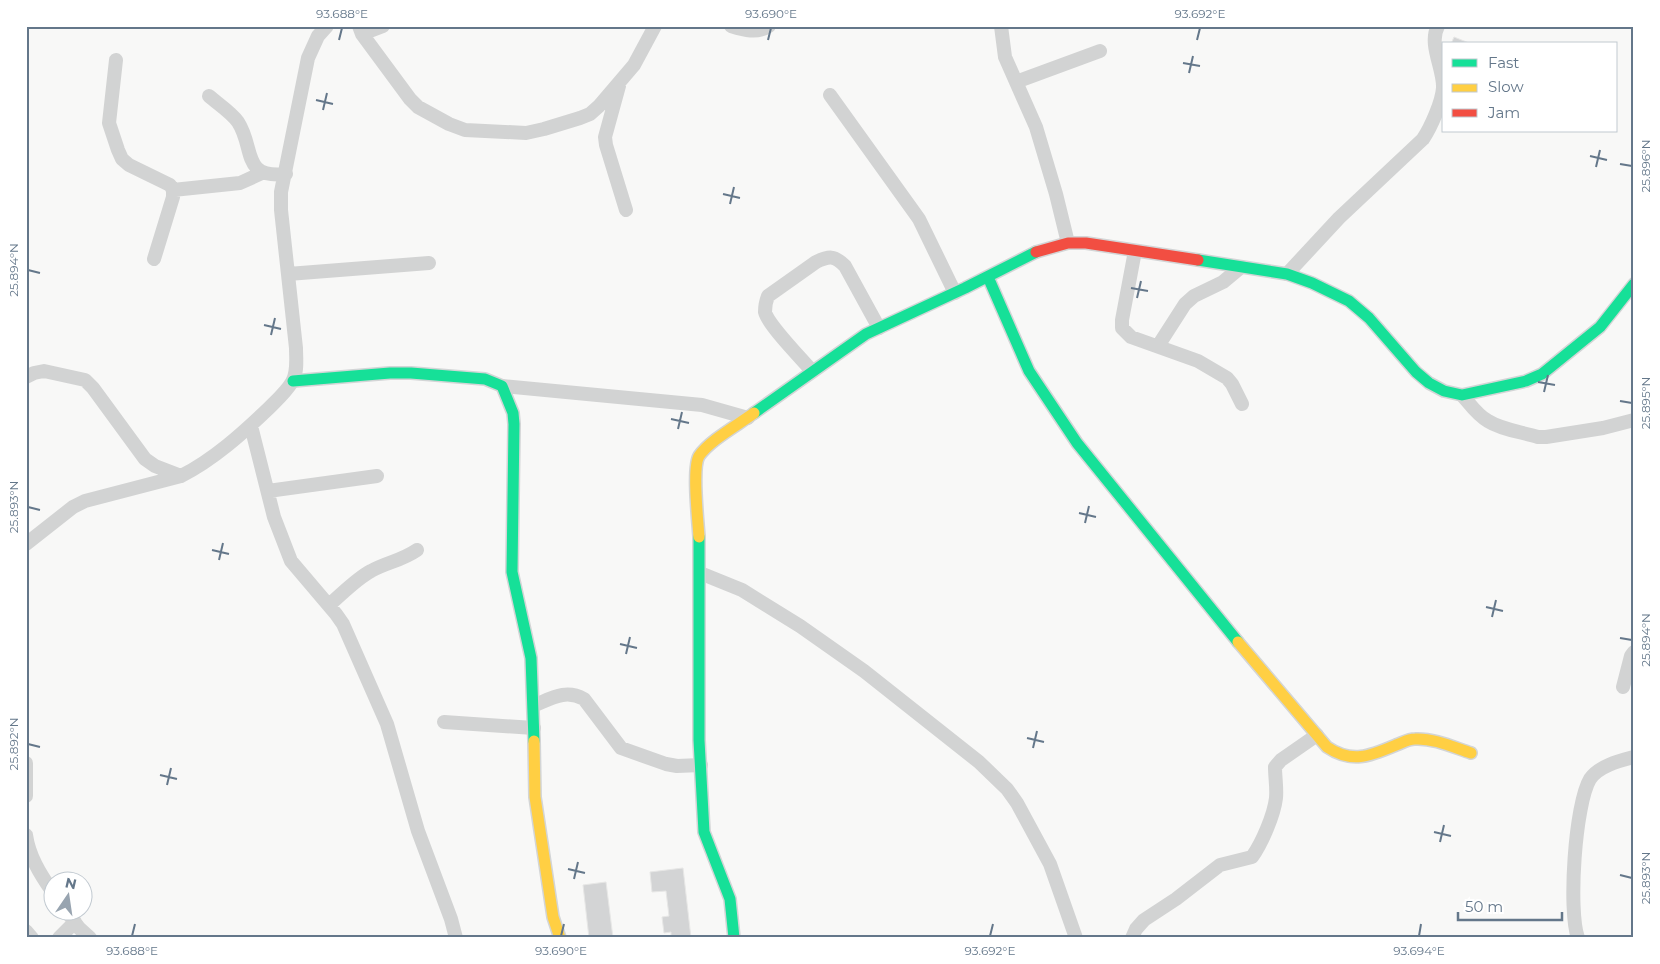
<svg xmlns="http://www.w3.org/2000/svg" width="1660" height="964" font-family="Montserrat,sans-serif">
<rect width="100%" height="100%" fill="#f8f8f7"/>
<path fill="#d3d4d5" stroke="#e7e7e6" d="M1454,37L1469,43L1468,44H1451Z
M683,868L691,938H671V932L664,933L662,917L669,916L666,891L652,892L650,872Z
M606,882L613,938H589L583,885Z"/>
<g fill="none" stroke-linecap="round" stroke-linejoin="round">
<defs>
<path id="fast" d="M1198,260L1287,274L1312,283L1349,301L1369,318L1416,372L1429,383L1444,391L1462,395L1526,381L1542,374L1600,327L1634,284
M988,277L1029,371L1077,443L1238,642
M293,381L390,373H411L485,379L502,386L513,413L514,424L512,572L531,658L534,741
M754,413L866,334L965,288L1036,252
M699,537V740L704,832L730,899L734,938"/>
<path id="slow" d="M699,537C698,521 692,468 699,456C710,440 738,425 754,413
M1238,642L1327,747C1352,764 1370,756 1396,745C1402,743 1408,739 1415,739C1434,738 1453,747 1471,753
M534,741L535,797L553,917L560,938"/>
<path id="jam" d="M1036,252L1068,243H1086L1198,260"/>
</defs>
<use href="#fast" stroke="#d3d5d6" stroke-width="14"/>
<use href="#slow" stroke="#d3d5d6" stroke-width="14"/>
<use href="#jam" stroke="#d3d5d6" stroke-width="14"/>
<path stroke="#d2d3d3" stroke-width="14" d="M359,26L362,34L410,99L418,107L449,124L465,130L526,133L544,129L580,118L590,114L599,106L634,65L655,26
M731,26C744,30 757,34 769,26
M1001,26L1005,57L1036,127L1056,194L1068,243
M362,34L383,26
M116,60L109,123L118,150L122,159L129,165L170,185L173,190V197L154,259
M1016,82L1100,51
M619,86L605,137L606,145L626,210
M830,95L919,219L955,293
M209,96C218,104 231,112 238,122C255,148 241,179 286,174
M173,190L240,183L262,173
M1135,251L1122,320V328L1131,337L1198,361L1227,378L1232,384L1242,404
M288,274L429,263
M1287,274L1339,218L1423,139C1431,127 1442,102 1443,88C1444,69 1428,44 1438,26
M1158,346L1185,304L1194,296L1223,282L1241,267
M812,371C802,359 768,325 765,312C765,306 766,301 768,296L816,262C829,256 834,255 845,266L879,328
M26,377L34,373L44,371L85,380L93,388L145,459L155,466L181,476
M502,386L702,405L748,418
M1462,395C1470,404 1477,415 1488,421C1502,430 1522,432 1538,437H1546L1603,428L1634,420
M251,426L274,517L291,561L336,614L343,624L387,724L418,831L451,919L456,938
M268,491L377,476
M26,544L73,507L85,501L181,476C213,460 243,433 269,408C277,400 286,392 292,382C298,372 296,359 296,348L281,210V192L308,58L318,36L327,26
M700,573L742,590L800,626L864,671L979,762L1007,789L1017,803L1050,864L1076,938
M329,605C342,594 356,579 371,571C387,562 401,561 417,550
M1623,687L1631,656L1634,652
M535,705C552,698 566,689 584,699L621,748L666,764L677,766L701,765
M444,722L534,728
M26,763V796
M26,835C29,856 40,874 52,891
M67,912L79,928L90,938
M26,931L32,938
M59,938L75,922
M1132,938L1136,929L1144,920L1176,899L1220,865L1252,857C1262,843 1274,815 1276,798C1277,788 1275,777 1275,767L1281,760L1317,735
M1578,938C1568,911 1575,804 1590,779C1599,766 1619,761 1634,757"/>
<use href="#fast" stroke="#16e098" stroke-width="11"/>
<use href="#slow" stroke="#ffcf43" stroke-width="11"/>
<use href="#jam" stroke="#f24e42" stroke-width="11"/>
</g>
<path fill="none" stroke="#64778a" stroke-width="2" d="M339,40L342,28M768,40L771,28M1197,40L1200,28M1183,63L1200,66M1189,73L1193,56M316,100L333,104M323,110L327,93M1590,156L1607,160M1620,164L1632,166M1596,167L1600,150M723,194L740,198M730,204L734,187M28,270L40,273M1131,288L1148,291M1137,298L1141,281M264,325L281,329M271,335L275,318M1538,382L1555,385M1544,392L1548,375M1620,401L1632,403M671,419L689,423M678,429L682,412M28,507L40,510M1079,513L1096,517M1085,523L1089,506M212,550L229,554M219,560L223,543M1486,607L1503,611M1492,617L1496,600M1620,638L1632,640M620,644L637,648M626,654L630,637M1027,738L1044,742M28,744L40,747M1033,748L1037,731M160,775L177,779M167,785L171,768M1434,832L1451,836M1440,842L1444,825M568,869L585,873M1620,875L1632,878M574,879L578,862M132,936L135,924M561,936L564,924M990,936L993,924M1419,936L1421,924"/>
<rect width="1660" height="964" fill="none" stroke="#ffffff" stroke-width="55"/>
<rect x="1442" y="42" width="175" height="90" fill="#ffffff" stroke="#c1c9d0"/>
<rect x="1452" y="59" width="25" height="8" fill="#16e098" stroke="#c1c9d0"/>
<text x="1488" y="68" font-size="15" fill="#64778a">Fast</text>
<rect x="1452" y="84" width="25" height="8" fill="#ffcf43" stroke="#c1c9d0"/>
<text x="1488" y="92" font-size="15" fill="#64778a">Slow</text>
<rect x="1452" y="109" width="25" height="8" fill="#f24e42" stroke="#c1c9d0"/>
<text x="1488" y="118" font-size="15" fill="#64778a">Jam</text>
<g transform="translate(68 896) rotate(13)"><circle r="24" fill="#ffffff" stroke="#c1c9d0"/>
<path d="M0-4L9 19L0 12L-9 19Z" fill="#98a4b0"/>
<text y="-8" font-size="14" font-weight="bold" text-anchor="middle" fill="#64778a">N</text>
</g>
<path d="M1458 912v8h104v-8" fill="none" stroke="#64778a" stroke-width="2.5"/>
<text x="1465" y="912" font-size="15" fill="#64778a" stroke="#ffffff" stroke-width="4" paint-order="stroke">50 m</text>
<rect x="28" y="28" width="1604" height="908" fill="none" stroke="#64778a" stroke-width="2"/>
<g font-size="12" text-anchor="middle" fill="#64778a">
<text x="342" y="18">93.688°E</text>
<text x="771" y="18">93.690°E</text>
<text x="1200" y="18">93.692°E</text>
<text transform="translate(1646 166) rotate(-90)" y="4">25.896°N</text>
<text transform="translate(14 270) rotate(-90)" y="4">25.894°N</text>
<text transform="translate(1646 403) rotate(-90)" y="4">25.895°N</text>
<text transform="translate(14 507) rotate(-90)" y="4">25.893°N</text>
<text transform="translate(1646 640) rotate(-90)" y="4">25.894°N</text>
<text transform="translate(14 744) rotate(-90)" y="4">25.892°N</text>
<text transform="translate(1646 878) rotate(-90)" y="4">25.893°N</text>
<text x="132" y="955">93.688°E</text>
<text x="561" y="955">93.690°E</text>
<text x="990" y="955">93.692°E</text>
<text x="1419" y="955">93.694°E</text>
</g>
</svg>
